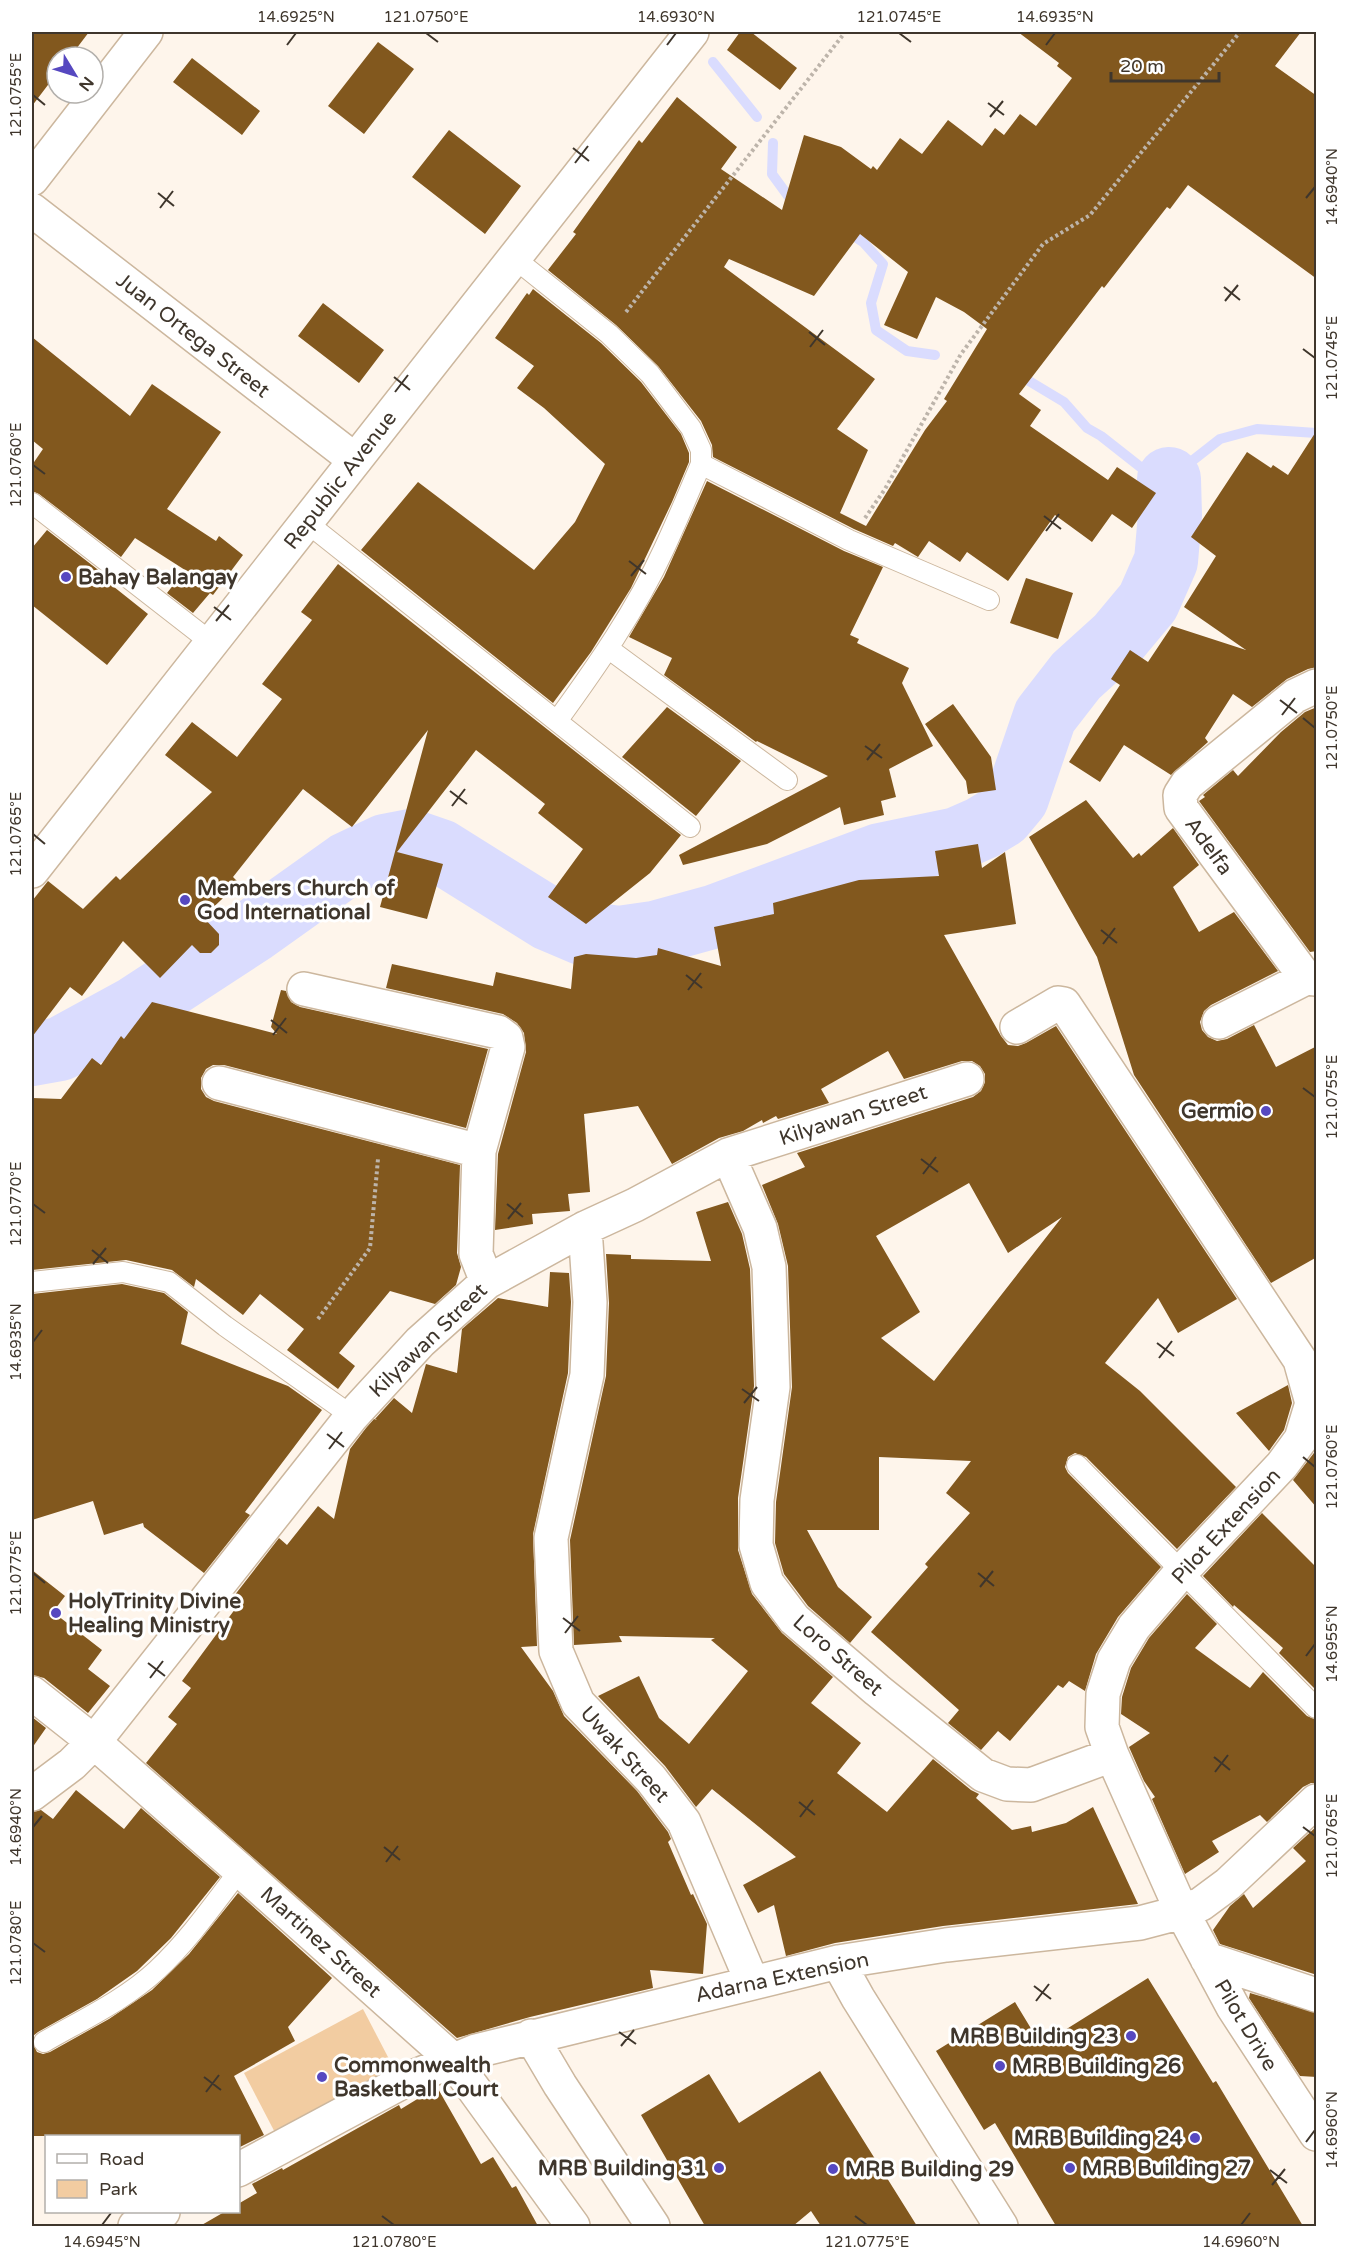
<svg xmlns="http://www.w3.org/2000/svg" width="1348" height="2258" font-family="'Varela Round',sans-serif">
<rect width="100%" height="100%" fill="#fef5eb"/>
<path fill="#f2cca1" d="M363,2009L401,2082L282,2146L244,2073Z"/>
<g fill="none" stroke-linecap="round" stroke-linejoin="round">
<path stroke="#dadcfe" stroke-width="10" d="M713,62L757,117
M773,143L772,174L791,200L796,203
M846,231L863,242L883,264L871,303L876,330L907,351L935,355
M1019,375L1064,402L1087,428L1101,436L1148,473L1169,479L1220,439L1257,429L1316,433"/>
<path stroke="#dadcfe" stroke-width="64" d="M32,1054L60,1049L135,1008L253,931L347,864L385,846L411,841L440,851L549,919L582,933L619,938L654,933L716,916L880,855L957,839L982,828L1002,816L1017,798L1045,716L1076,676L1118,638L1148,602L1166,561L1170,515L1169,479"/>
</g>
<path fill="#82581e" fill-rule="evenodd" d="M32,32H89L70,57H57V73L32,106Z
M740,32H751L797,68L780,90L727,50Z
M1018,32H1301L1275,66L1317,96V279L1188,185L1170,209L1167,207L1104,288L1102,286L1019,394L1041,410L1030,426L1108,480L1117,467L1156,493L1132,528L1112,514L1092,542L1055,515L1008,581L967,552L960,562L929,541L918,557L895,543L893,546L854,529L713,457L712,445L701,421L658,366L616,325L548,270L576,234L573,232L622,164L639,140L642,143L677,97L737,147L721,169L782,210L804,135L841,147L871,169L873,166L877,170L900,138L922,154L948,120L982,146L995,128L1004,135L1020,114L1036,126L1072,78L1057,66L1059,63ZM860,234L908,272L884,325L917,339L936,297L964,312L987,329L944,399L947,401L925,430L866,526L840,513L868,450L837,429L875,379L724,267L729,259L814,296Z
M378,42L414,69L364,134L328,106Z
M192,58L260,111L242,135L173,82Z
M449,130L521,186L485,234L412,177Z
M533,289L601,343L641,382L681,434L689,453V462L672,502L631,588L591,652L553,703L361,550L418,482L534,570L575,522L605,464L544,408L517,388L534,366L495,338L527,293L529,295Z
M323,303L384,350L359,383L298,336Z
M32,337L130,416L152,384L221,432L167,509L216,541L219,536L243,555L213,595L210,593L193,613L167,593L185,570L135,538L121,557L39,494L32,491V465L43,449L32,440Z
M1317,430V667L1308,669L1287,679L1252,707L1233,694L1205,738L1208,742L1171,775L1124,745L1100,782L1069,762L1120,685L1111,679L1130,650L1148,662L1172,626L1246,650L1184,607L1216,556L1191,537L1247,452L1271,468L1273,465L1288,475Z
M707,481L844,551L883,567L850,635L859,639L857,643L909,668L902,683L933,746L889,769L896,797L881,801L884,815L844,825L840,807L767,844L683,865L679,855L828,776L757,741L756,742L664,675L672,658L629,637L664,577Z
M47,530L106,576L104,579L148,614L107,665L32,605V548Z
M338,564L681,835L650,873L586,924L548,897L583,849L538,813L545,804L476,750L397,852L443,864L427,919L380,907L428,730L352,827L303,789L233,877L239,883L203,917L219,934V945L211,953H200L192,945L160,978L123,941L82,996L70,987L32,1037V901L48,881L83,909L116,876L120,880L212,792L165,755L192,722L237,757L282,699L262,684L312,620L301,612Z
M1026,578L1073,593L1058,639L1010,623Z
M953,704L991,757L996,790L968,794L966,781L925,724Z
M667,707L741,761L696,816L622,757Z
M1317,707V951L1310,952L1199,801L1205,797L1203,795L1233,770L1238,776L1281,732L1305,712Z
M1086,800L1133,858L1139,853L1141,856L1173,828L1199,865L1173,887L1199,932L1234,912L1278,971L1211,1005L1204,1011L1200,1022L1202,1030L1208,1037L1217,1041L1227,1039L1254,1025L1276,1067L1317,1046V1257L1271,1283L1134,1075L1097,957L1029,837Z
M978,844L982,868L1005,852L1016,924L944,935L1001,1036L1008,1045L1018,1046L1026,1043L1056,1026L1237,1299L1178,1333L1158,1298L1105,1363L1140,1391L1236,1487L1177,1549L1086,1457L1075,1453L1068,1457L1065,1467L1068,1473L1161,1567L1118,1617L1096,1654L1085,1691L1069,1681L1063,1688L1058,1685L1010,1741L998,1731L981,1750L948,1723L959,1710L871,1632L928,1567L925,1564L970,1513L946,1493L971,1461L879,1457V1530H807L838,1587L872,1617L850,1643L808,1606L784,1574L775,1543L776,1502L792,1387L788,1266L778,1224L762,1185L805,1167L797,1153L973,1097L981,1091L985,1082V1074L980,1066L972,1061H962L904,1079L888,1051L821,1089L829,1103L778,1119L776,1116L763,1123L762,1120L743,1131L719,1138L672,1164L638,1106L584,1114L590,1192L568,1194L570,1211L532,1214L533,1224L495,1230L498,1154L526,1052L524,1033L517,1023L503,1014L386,988L392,964L493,986L496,972L571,989L574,957L586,954L636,958L657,955L658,948L721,966L714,927L774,914L773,903L859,880L939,876L935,851ZM969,1183L1008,1253L1062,1217L934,1381L881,1338L920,1312L876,1236Z
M281,990L286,991L291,1002L300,1007L488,1049L466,1128L224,1065H213L206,1069L201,1078V1089L206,1097L214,1101L460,1165L457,1253L461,1267L456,1285L435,1304L390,1291L339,1353L355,1366L338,1389L287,1350L304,1329L260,1294L243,1315L196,1279L194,1287L172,1270L126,1260L32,1270V1098L61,1099L92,1058L101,1065L121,1036L124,1039L152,1002L277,1034L271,1027Z
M728,1202L742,1234L750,1269L754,1386L738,1498V1550L752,1594L782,1633L833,1677L811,1703L861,1743L837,1773L887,1812L933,1759L971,1790L979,1794L976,1798L1012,1830L1031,1826L1032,1832L1066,1823L1093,1807L1138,1904L943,1926L835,1943L786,1956L774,1905L758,1913L743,1885L796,1857L712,1789L696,1807L665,1766L598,1696L639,1676L659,1718L689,1744L748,1671L711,1640L715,1638L619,1636L622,1642L574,1645L570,1540L606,1376L609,1303L606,1254L631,1255V1259L711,1261L696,1212Z
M550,1272L569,1273L571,1302L568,1373L533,1534L537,1646L521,1647L553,1691L564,1716L637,1791L668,1832L671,1839L668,1842L691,1895L693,1894L707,1924L703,1974L650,1970L653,1988L530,2017L457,2038L146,1763L177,1724L168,1717L191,1688L182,1681L241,1601L234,1596L279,1538L287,1545L318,1506L334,1519L350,1449L366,1428L374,1419L377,1420L375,1419L394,1398L412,1413L426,1364L457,1373L462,1329L498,1298L548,1307Z
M122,1284L164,1293L188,1312L181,1344L288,1386L322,1410L245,1512L250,1515L204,1573L144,1527L143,1523L104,1535L93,1501L32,1520V1294Z
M1288,1385L1292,1403L1284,1430L1269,1451L1236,1413Z
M1317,1449V1508L1293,1480Z
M1262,1513L1317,1568V1691L1279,1653L1283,1648L1234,1605L1233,1607L1203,1576Z
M32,1570L65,1596L53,1612L102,1650L88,1669L110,1686L88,1713L44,1678L32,1675Z
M1187,1594L1217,1624L1195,1648L1250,1688L1263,1672L1307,1716L1317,1720V1783H1311L1303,1787L1267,1822L1260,1815L1212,1841L1219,1852L1185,1874L1152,1799L1155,1797L1144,1781L1129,1747L1150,1733L1121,1714L1122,1697L1131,1668L1149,1638Z
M32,1717L46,1728L32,1748Z
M76,1790L124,1829L141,1808L220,1877L171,1938L137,1971L97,1999L38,2032L33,2036L32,2042L37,2052L43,2054L50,2052L109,2019L152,1990L189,1954L238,1893L332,1978L288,2027L295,2041L234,2076L264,2135L238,2148V2136H32V1812L41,1810L53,1819Z
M1317,1826V1975L1220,1944L1213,1930L1230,1906L1244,1894L1253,1908L1306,1861L1293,1848Z
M1148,1978L1213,2083L1216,2081L1303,2226H1056L995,2123L984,2130L936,2051L1015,2002L1041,2045Z
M1250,1993L1317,2013V2077L1300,2076L1249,1998Z
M820,2071L917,2226H821L811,2211L793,2226H705L641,2115L709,2074L739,2123Z
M437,2087L481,2164L493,2157L512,2188L516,2186L538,2226H200L226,2211H238V2204L257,2193L252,2184L282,2168L283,2170L399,2105L401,2109Z"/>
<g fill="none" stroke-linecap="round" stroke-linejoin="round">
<defs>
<path id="lane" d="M514,258L609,334L650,374L691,428L701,450V464C689,492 677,521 664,549C636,610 597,666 557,721
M701,464L849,540L989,600
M32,503L212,643
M306,522L690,827
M609,649L787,780
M32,1282L123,1272L169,1282L225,1326L352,1416
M1077,1465L1316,1708
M44,2042C82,2020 125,2000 157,1970C189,1940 214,1904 240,1870"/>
<path id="street" d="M32,179L146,32
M32,210L355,460
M1306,978L1181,808L1180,795L1187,784L1295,696L1316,686
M304,989L498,1032L506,1038L508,1047L479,1151L476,1254L487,1282
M1219,1022L1306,978L1316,979
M1017,1027L1058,1003L1064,1004L1300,1360L1312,1403L1301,1439L1282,1465L1182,1571L1134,1627L1114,1660L1103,1694L1102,1727L1112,1755L1182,1912L1233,2007L1316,2134
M219,1083L479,1151
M728,1155L760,1228L769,1267L773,1387L757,1500L756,1545L767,1583L794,1619L877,1690L983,1775L1007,1784L1031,1785L1112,1755
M585,1228L590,1302L587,1375L551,1538L556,1651L578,1703L651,1779L684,1822L752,1982
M32,1693L94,1742L240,1870L452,2059L573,2226
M32,1794L72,1764L94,1742L352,1416L420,1342L487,1282L585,1228L635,1205L728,1155L967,1079
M1207,1959L1316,1995
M838,1962L858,1998L1001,2226
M531,2036L560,2085L653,2226
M238,2170L406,2080L476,2051L838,1962L946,1945L1140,1923L1182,1912L1201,1904L1228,1884L1316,1801
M135,2226L163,2212"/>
<path id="secondary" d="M32,871L692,32"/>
</defs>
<use href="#lane" stroke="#ccb79e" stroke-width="22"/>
<use href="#street" stroke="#ccb79e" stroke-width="36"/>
<use href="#secondary" stroke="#ccb79e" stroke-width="36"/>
<path stroke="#bdb4aa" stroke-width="4" stroke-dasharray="3 3" stroke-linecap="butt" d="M626,312L843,35L841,32
M865,518L885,489L961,354L1043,244L1090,215L1240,32
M318,1319L370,1248L378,1159"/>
<use href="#lane" stroke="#fff" stroke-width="20"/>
<use href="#street" stroke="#fff" stroke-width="33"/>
<use href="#secondary" stroke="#fff" stroke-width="33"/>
</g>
<path fill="none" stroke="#3f362c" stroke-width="2" d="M426,33L438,42M899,33L911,42M287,45L296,33M667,45L676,33M1046,45L1055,33M33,95L45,105M988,103L1004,115M990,117L1003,101M573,148L589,161M575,163L588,146M158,193L174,206M1306,198L1315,187M160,208L173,191M1224,287L1240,300M1225,301L1238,285M809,332L825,345M810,347L823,330M1303,349L1315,358M394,377L410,390M395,392L408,375M33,465L45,474M1044,516L1061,529M1046,531L1059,514M629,561L646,574M631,576L644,560M214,607L231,620M216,621L229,605M1280,700L1297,713M1282,715L1295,698M1303,718L1315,728M865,746L882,758M867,760L880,744M450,791L467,804M452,806L465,789M33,834L45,844M1101,930L1117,943M1103,944L1115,928M686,975L702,988M688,990L701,973M271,1020L287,1033M273,1035L286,1018M1303,1088L1315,1097M921,1159L938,1172M923,1174L936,1157M33,1204L45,1213M507,1204L523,1217M508,1219L521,1203M92,1250L108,1263M93,1264L106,1248M33,1342L42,1330M1157,1343L1174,1356M1159,1358L1172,1341M742,1389L759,1401M744,1403L757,1387M327,1434L344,1447M329,1449L342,1432M1303,1457L1315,1467M33,1573L45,1583M978,1573L994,1586M980,1587L993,1571M563,1618L580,1631M565,1633L578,1616M1306,1656L1315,1644M148,1663L165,1676M150,1678L163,1661M1214,1757L1230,1770M1215,1772L1228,1755M799,1802L815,1815M800,1817L813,1800M33,1827L42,1816M1303,1827L1315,1836M384,1847L400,1860M386,1862L398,1846M33,1943L45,1952M1034,1986L1051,1999M1036,2001L1049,1984M619,2032L636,2044M621,2046L634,2030M204,2077L221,2090M206,2092L219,2075M1306,2142L1315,2130M1270,2170L1287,2183M1272,2185L1285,2169M382,2216L394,2225M855,2216L867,2225M102,2225L111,2213M1241,2225L1250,2213"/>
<g fill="#5648c0" stroke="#fff" stroke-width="2">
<circle cx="66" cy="577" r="6"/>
<circle cx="185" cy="900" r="6"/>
<circle cx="1266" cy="1111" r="6"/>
<circle cx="56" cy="1613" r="6"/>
<circle cx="1131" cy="2036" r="6"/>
<circle cx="1000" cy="2066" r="6"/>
<circle cx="322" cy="2077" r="6"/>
<circle cx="1195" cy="2138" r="6"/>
<circle cx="719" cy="2168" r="6"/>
<circle cx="1070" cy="2168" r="6"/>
<circle cx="833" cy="2169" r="6"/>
</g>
<g text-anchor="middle" stroke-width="6" stroke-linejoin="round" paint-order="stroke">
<g font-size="21" fill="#3f362c" stroke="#fff">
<text transform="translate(193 335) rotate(38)" y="7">Juan Ortega Street</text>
<text transform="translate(340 480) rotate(-52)" y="7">Republic Avenue</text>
<text transform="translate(1209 846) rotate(54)" y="7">Adelfa</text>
<text transform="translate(853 1115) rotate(-18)" y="7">Kilyawan Street</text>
<text transform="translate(428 1340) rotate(-44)" y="7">Kilyawan Street</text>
<text transform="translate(1226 1526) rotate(-47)" y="7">Pilot Extension</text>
<text transform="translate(838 1655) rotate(41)" y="7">Loro Street</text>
<text transform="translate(625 1754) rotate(48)" y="7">Uwak Street</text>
<text transform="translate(321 1942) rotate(42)" y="7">Martinez Street</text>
<text transform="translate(782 1977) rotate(-12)" y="7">Adarna Extension</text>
<text transform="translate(1246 2025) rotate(59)" y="7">Pilot Drive</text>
</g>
<g font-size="21" font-weight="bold" fill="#3f362c" stroke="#fff" text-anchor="start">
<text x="78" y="584">Bahay Balangay</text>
<text x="197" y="895">Members Church of<tspan x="197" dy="24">God International</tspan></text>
<text x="1254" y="1118" text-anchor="end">Germio</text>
<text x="68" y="1608">HolyTrinity Divine<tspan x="68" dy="24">Healing Ministry</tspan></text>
<text x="1119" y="2043" text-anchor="end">MRB Building 23</text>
<text x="334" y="2072">Commonwealth<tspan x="334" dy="24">Basketball Court</tspan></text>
<text x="1012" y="2073">MRB Building 26</text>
<text x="1183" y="2145" text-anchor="end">MRB Building 24</text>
<text x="707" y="2175" text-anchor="end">MRB Building 31</text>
<text x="1082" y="2175">MRB Building 27</text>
<text x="845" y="2176">MRB Building 29</text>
</g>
</g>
<rect width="1348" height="2258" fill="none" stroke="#ffffff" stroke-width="66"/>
<rect x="45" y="2135" width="195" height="78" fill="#ffffff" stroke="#b2afab" stroke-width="1.5"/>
<rect x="57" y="2154" width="30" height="9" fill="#ffffff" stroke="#b2afab" stroke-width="1.5"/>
<text x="99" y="2165" font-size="18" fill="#3f362c">Road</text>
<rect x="57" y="2180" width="30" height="18" fill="#f2cca1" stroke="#b2afab" stroke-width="1.5"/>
<text x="99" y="2195" font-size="18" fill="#3f362c">Park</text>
<g transform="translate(75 75) rotate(128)"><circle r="28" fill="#ffffff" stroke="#b2afab" stroke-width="1.5"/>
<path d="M0-4.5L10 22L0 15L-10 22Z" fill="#5648c0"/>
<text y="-9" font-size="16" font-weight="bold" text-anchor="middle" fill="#3f362c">N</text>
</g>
<path d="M1111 72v9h108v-9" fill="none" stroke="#3f362c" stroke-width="3"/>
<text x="1120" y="72" font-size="18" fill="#3f362c" stroke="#ffffff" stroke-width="4.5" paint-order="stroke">20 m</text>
<rect x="33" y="33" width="1282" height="2192" fill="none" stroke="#3f362c" stroke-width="2"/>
<g font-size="15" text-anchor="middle" fill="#3f362c">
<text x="296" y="22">14.6925°N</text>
<text x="426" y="22">121.0750°E</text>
<text x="676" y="22">14.6930°N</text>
<text x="899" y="22">121.0745°E</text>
<text x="1055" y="22">14.6935°N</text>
<text transform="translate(16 95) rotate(-90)" y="5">121.0755°E</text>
<text transform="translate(1332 187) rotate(-90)" y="5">14.6940°N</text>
<text transform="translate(1332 358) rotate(-90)" y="5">121.0745°E</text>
<text transform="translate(16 465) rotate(-90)" y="5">121.0760°E</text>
<text transform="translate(1332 728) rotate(-90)" y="5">121.0750°E</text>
<text transform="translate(16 834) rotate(-90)" y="5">121.0765°E</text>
<text transform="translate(1332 1097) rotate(-90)" y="5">121.0755°E</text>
<text transform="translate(16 1204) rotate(-90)" y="5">121.0770°E</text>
<text transform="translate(16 1342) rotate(-90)" y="5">14.6935°N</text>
<text transform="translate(1332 1467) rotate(-90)" y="5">121.0760°E</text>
<text transform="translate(16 1573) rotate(-90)" y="5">121.0775°E</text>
<text transform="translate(1332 1644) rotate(-90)" y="5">14.6955°N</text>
<text transform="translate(16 1827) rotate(-90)" y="5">14.6940°N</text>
<text transform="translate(1332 1836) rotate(-90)" y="5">121.0765°E</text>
<text transform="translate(16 1943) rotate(-90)" y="5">121.0780°E</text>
<text transform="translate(1332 2130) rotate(-90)" y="5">14.6960°N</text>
<text x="102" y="2247">14.6945°N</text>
<text x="394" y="2247">121.0780°E</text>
<text x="867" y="2247">121.0775°E</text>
<text x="1241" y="2247">14.6960°N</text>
</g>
</svg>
